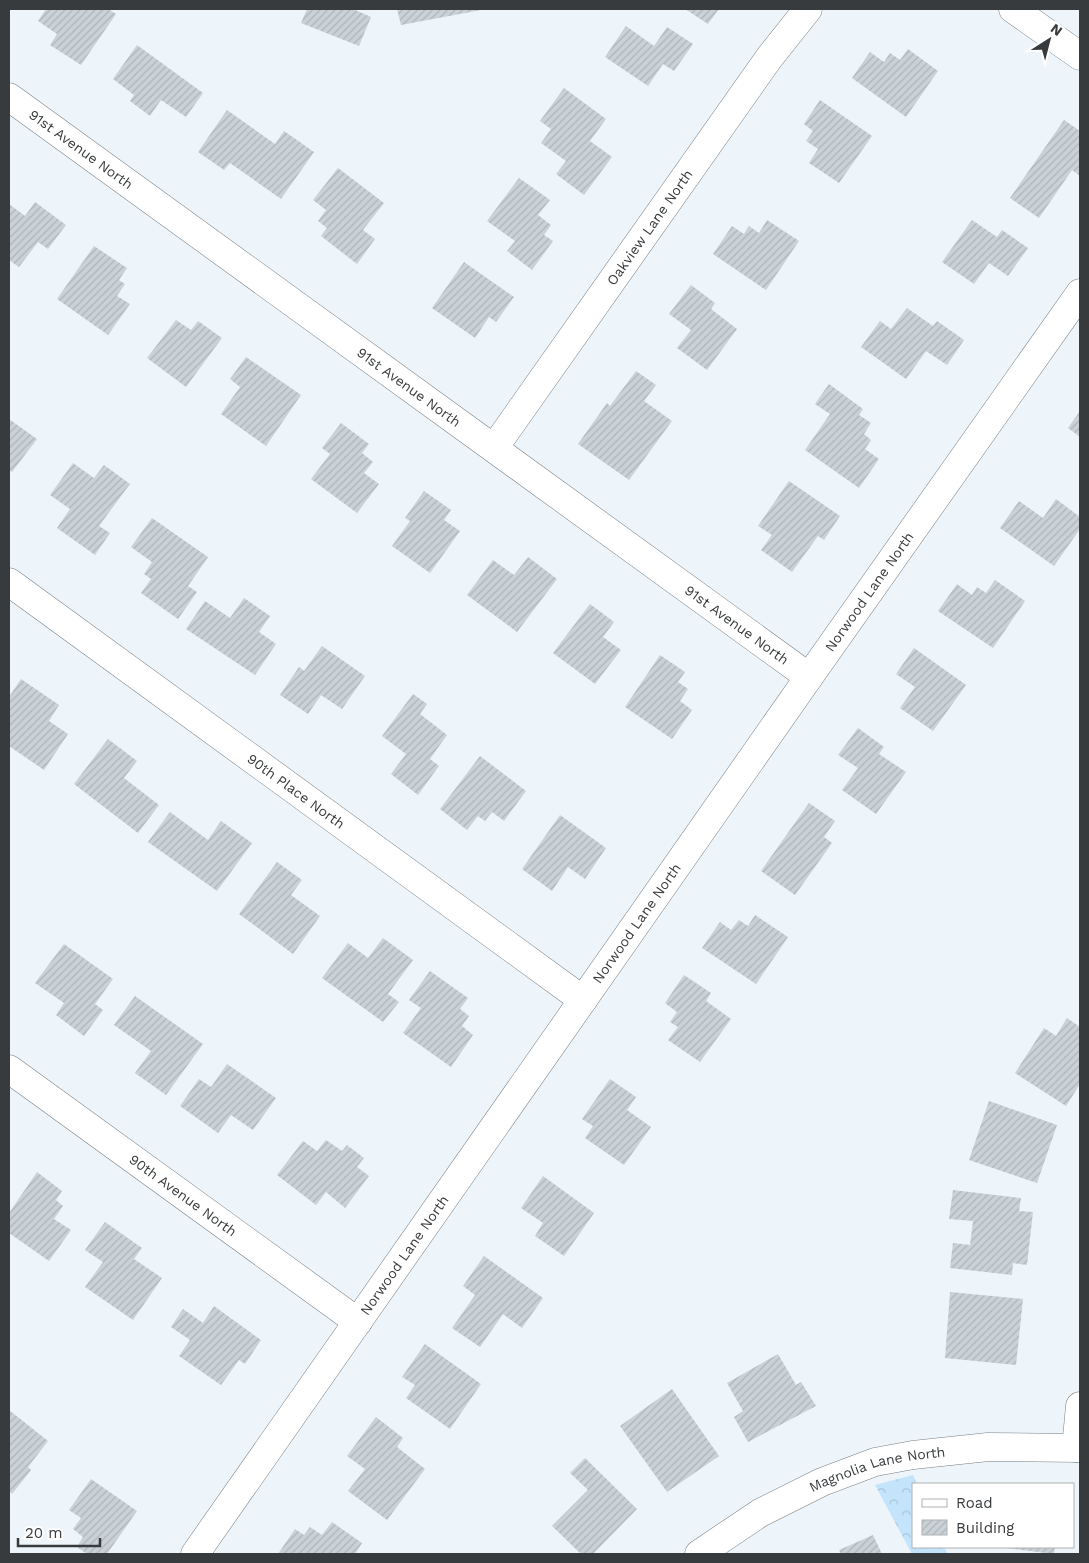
<svg xmlns="http://www.w3.org/2000/svg" width="1089" height="1563" font-family="'Work Sans',sans-serif">
<defs>
<pattern id="park-crowns" width="20" height="18" patternUnits="userSpaceOnUse" patternTransform="scale(1.25)"><rect width="20" height="18" fill="#c3e4fb"/><path d="M2 6a3 3 0 1 1 6 0M12 15a3 3 0 1 1 6 0" fill="none" stroke="#a8c4d8"/></pattern>
<pattern id="building-hatch" width="6" height="6" patternUnits="userSpaceOnUse" patternTransform="scale(1.25)"><rect width="6" height="6" fill="#cad2d7"/><path d="M-1 1l2-2M0 6l6-6M5 7l2-2" fill="none" stroke="#aeb5b9"/></pattern>
</defs>
<rect width="100%" height="100%" fill="#eef5fa"/>
<path fill="url(#park-crowns)" d="M913,1475L917,1484H913V1547H944L948,1554H912L875,1485Z"/>
<path fill="url(#building-hatch)" d="M46,9H108L116,14L81,65L50,45L57,34L38,21Z
M307,9H353L371,17L359,46L301,23Z
M397,9H481V10L401,25Z
M685,9H719L708,24Z
M626,26L654,46L667,27L693,44L674,71L663,64L648,86L605,57Z
M137,45L203,93L186,117L161,100L150,116L130,101L134,95L113,79Z
M908,49L938,71L906,117L852,78L870,52L884,62L890,53L900,60Z
M564,88L606,119L590,141L612,157L584,195L556,174L566,161L541,143L551,129L540,121Z
M820,100L872,136L839,183L809,163L818,149L806,141L813,131L804,124Z
M227,110L275,144L284,131L314,152L281,199L230,163L224,170L198,152Z
M1064,120L1080,131V176L1072,170L1039,218L1010,198Z
M338,168L384,203L363,230L375,239L357,264L321,236L327,228L318,221L326,210L313,200Z
M519,178L550,200L538,215L551,225L544,235L553,241L532,270L507,251L515,241L487,221Z
M35,202L66,225L48,249L38,242L19,267L9,260V204L25,216Z
M767,220L799,241L766,290L713,254L732,226L744,234L749,226L759,233Z
M972,220L997,237L1002,230L1028,248L1008,276L989,263L974,284L942,262Z
M94,246L127,268L119,280L125,284L117,296L130,304L108,335L57,299Z
M464,262L514,297L496,322L489,317L475,338L432,308Z
M691,285L715,303L711,309L737,329L707,370L677,348L691,330L669,314Z
M907,308L933,326L937,321L964,340L947,365L926,351L906,379L861,347L880,321L891,329Z
M176,320L191,330L198,321L222,338L186,387L147,358Z
M246,357L301,395L266,446L221,414L240,387L230,379Z
M636,371L656,385L644,401L672,421L629,480L578,444L607,403L610,406Z
M829,384L863,409L859,415L871,423L864,434L871,440L865,449L879,459L859,488L805,450L830,414L815,404Z
M1080,411V437L1068,428Z
M9,419L37,439L12,472L9,470Z
M341,423L369,444L362,453L373,462L364,473L379,484L357,513L311,479L330,454L322,448Z
M73,463L94,478L104,465L130,484L99,526L110,533L95,555L57,528L70,509L50,495Z
M789,481L840,516L824,540L818,536L792,572L761,550L772,535L758,526Z
M424,491L451,510L444,520L460,531L430,573L392,546L410,521L405,518Z
M1056,499L1080,517V529L1054,566L1000,528L1019,501L1043,518Z
M152,518L208,557L188,586L197,592L178,619L141,593L151,579L144,574L152,562L131,547Z
M528,557L557,579L517,632L467,595L493,560L514,575Z
M995,580L1025,601L993,648L938,611L957,584L972,595L977,587L986,593Z
M244,598L270,616L259,632L276,644L255,675L186,629L205,601L230,618Z
M590,604L614,622L603,637L621,650L595,684L553,653Z
M322,646L365,676L342,709L321,695L308,714L280,695L299,667L304,671Z
M914,648L966,685L933,731L900,708L915,687L896,674Z
M660,655L685,672L678,682L688,689L680,701L692,710L672,739L625,707Z
M21,679L59,705L49,721L68,734L44,770L9,746V697Z
M413,694L427,704L420,714L447,735L430,759L439,766L418,795L391,774L406,754L382,736Z
M858,728L884,747L879,754L906,772L876,814L842,790L858,768L838,755Z
M108,739L137,761L124,778L159,805L138,833L74,784Z
M480,756L526,791L504,821L492,812L485,821L478,816L467,830L440,809Z
M809,803L835,821L824,837L832,843L795,895L761,871Z
M170,812L208,840L221,821L252,843L217,891L148,842Z
M560,815L606,848L585,879L568,867L552,891L522,869Z
M277,862L302,880L291,895L320,916L293,954L239,914Z
M755,915L788,937L756,984L702,948L720,922L731,930L739,920L748,926Z
M383,938L413,960L388,994L399,1002L383,1022L322,978L348,943L368,958Z
M64,944L113,979L95,1004L103,1010L84,1036L56,1015L64,1003L35,983Z
M430,971L468,998L460,1009L469,1016L462,1026L473,1035L451,1067L403,1033L421,1008L409,1000Z
M684,975L711,993L706,1001L731,1019L700,1062L668,1040L678,1027L670,1022L677,1012L665,1003Z
M135,996L203,1044L166,1095L135,1073L151,1051L114,1025Z
M1067,1018L1080,1027V1084L1066,1106L1015,1073L1044,1028L1056,1036Z
M227,1064L276,1098L253,1130L231,1115L218,1133L180,1106L199,1079L211,1087Z
M610,1079L636,1097L627,1110L651,1127L624,1165L585,1138L593,1126L582,1119Z
M989,1101L1057,1125L1037,1183L969,1160Z
M326,1140L342,1151L347,1145L364,1158L357,1167L369,1176L345,1208L326,1192L316,1205L277,1175L303,1141L317,1151Z
M37,1172L62,1191L56,1200L63,1206L54,1219L71,1230L49,1261L9,1233V1213Z
M543,1176L594,1213L564,1256L535,1236L543,1223L521,1208Z
M953,1190L1021,1198L1019,1211L1033,1212L1027,1265L1013,1263L1012,1275L950,1268L953,1243L970,1245L973,1221L949,1219Z
M105,1222L142,1248L134,1259L162,1278L133,1320L85,1287L103,1262L85,1250Z
M484,1256L543,1298L522,1328L503,1314L480,1347L452,1328L475,1295L463,1286Z
M950,1292L1023,1299L1016,1365L945,1358Z
M214,1306L261,1340L245,1364L239,1360L221,1385L179,1356L190,1340L171,1327L183,1309L203,1323Z
M425,1344L481,1384L450,1429L406,1398L415,1385L402,1377Z
M778,1354L796,1385L801,1382L816,1406L748,1442L734,1417L743,1411L727,1383Z
M672,1389L719,1456L667,1492L620,1426Z
M9,1410L48,1441L28,1467L31,1470L12,1494L9,1491Z
M376,1417L403,1438L397,1447L425,1469L387,1520L348,1491L365,1469L347,1456Z
M585,1458L637,1509L593,1554H581L552,1526L588,1490L570,1473Z
M91,1479L137,1511L107,1554H87L77,1547L83,1537L73,1529L81,1518L69,1510Z
M332,1522L362,1543L355,1554H278L295,1529L304,1535L310,1527L322,1535Z
M873,1535L882,1554H841L839,1550Z
M998,1547H1055L1054,1554Z"/>
<g fill="none" stroke-linecap="round" stroke-linejoin="round">
<defs>
<g id="minor">
<path d="M1013,9L1080,56"/>
<path id="s1" d="M9,97L809,677"/>
<path id="s2" d="M494,448L769,58L808,9"/>
<path id="s3" d="M9,582L583,1000"/>
<path id="s4" d="M9,1069L358,1322"/>
<path d="M1076,1448L1080,1406"/>
<path id="s5" d="M195,1554L809,677L1080,293"/>
<path id="s6" d="M699,1554L760,1513L822,1482L875,1462L913,1455L988,1447L1080,1448"/>
</g>
</defs>
<use href="#minor" stroke="#787f84" stroke-width="29"/>
<use href="#minor" stroke="#fff" stroke-width="28"/>
</g>
<g text-anchor="middle" stroke-width="5" stroke-linejoin="round" paint-order="stroke">
<g font-size="14" fill="#383b3d" stroke="#fff">
<text dy="5" stroke="none"><textPath href="#s1" startOffset="89">91st Avenue North</textPath></text>
<text dy="5" stroke="none"><textPath href="#s2" startOffset="270">Oakview Lane North</textPath></text>
<text dy="5" stroke="none"><textPath href="#s1" startOffset="494">91st Avenue North</textPath></text>
<text dy="5" stroke="none"><textPath href="#s5" startOffset="1175">Norwood Lane North</textPath></text>
<text dy="5" stroke="none"><textPath href="#s1" startOffset="899">91st Avenue North</textPath></text>
<text dy="5" stroke="none"><textPath href="#s3" startOffset="355">90th Place North</textPath></text>
<text dy="5" stroke="none"><textPath href="#s5" startOffset="770">Norwood Lane North</textPath></text>
<text dy="5" stroke="none"><textPath href="#s4" startOffset="215">90th Avenue North</textPath></text>
<text dy="5" stroke="none"><textPath href="#s5" startOffset="365">Norwood Lane North</textPath></text>
<text dy="5" stroke="none"><textPath href="#s6" startOffset="200">Magnolia Lane North</textPath></text>
</g>
</g>
<rect width="1089" height="1563" fill="none" stroke="#383b3d" stroke-width="20"/>
<rect x="912" y="1483" width="162" height="65" fill="#ffffff" stroke="#afb1b1"/>
<rect x="922" y="1499" width="25" height="8" fill="#ffffff" stroke="#afb1b1"/>
<text x="956" y="1508" font-size="15" fill="#383b3d">Road</text>
<rect x="922" y="1520" width="25" height="15" fill="url(#building-hatch)" stroke="#afb1b1"/>
<text x="956" y="1533" font-size="15" fill="#383b3d">Building</text>
<g transform="translate(1049 40) rotate(36)" stroke="#ffffff" stroke-width="4" paint-order="stroke">
<path d="M0-4L9 19L0 12L-9 19Z" fill="#383b3d"/>
<text y="-8" font-size="14" font-weight="bold" text-anchor="middle" fill="#383b3d">N</text>
</g>
<path d="M18 1538v8h82v-8" fill="none" stroke="#383b3d" stroke-width="2.5"/>
<text x="25" y="1538" font-size="15" fill="#383b3d" stroke="#ffffff" stroke-width="4" paint-order="stroke">20 m</text>
</svg>
